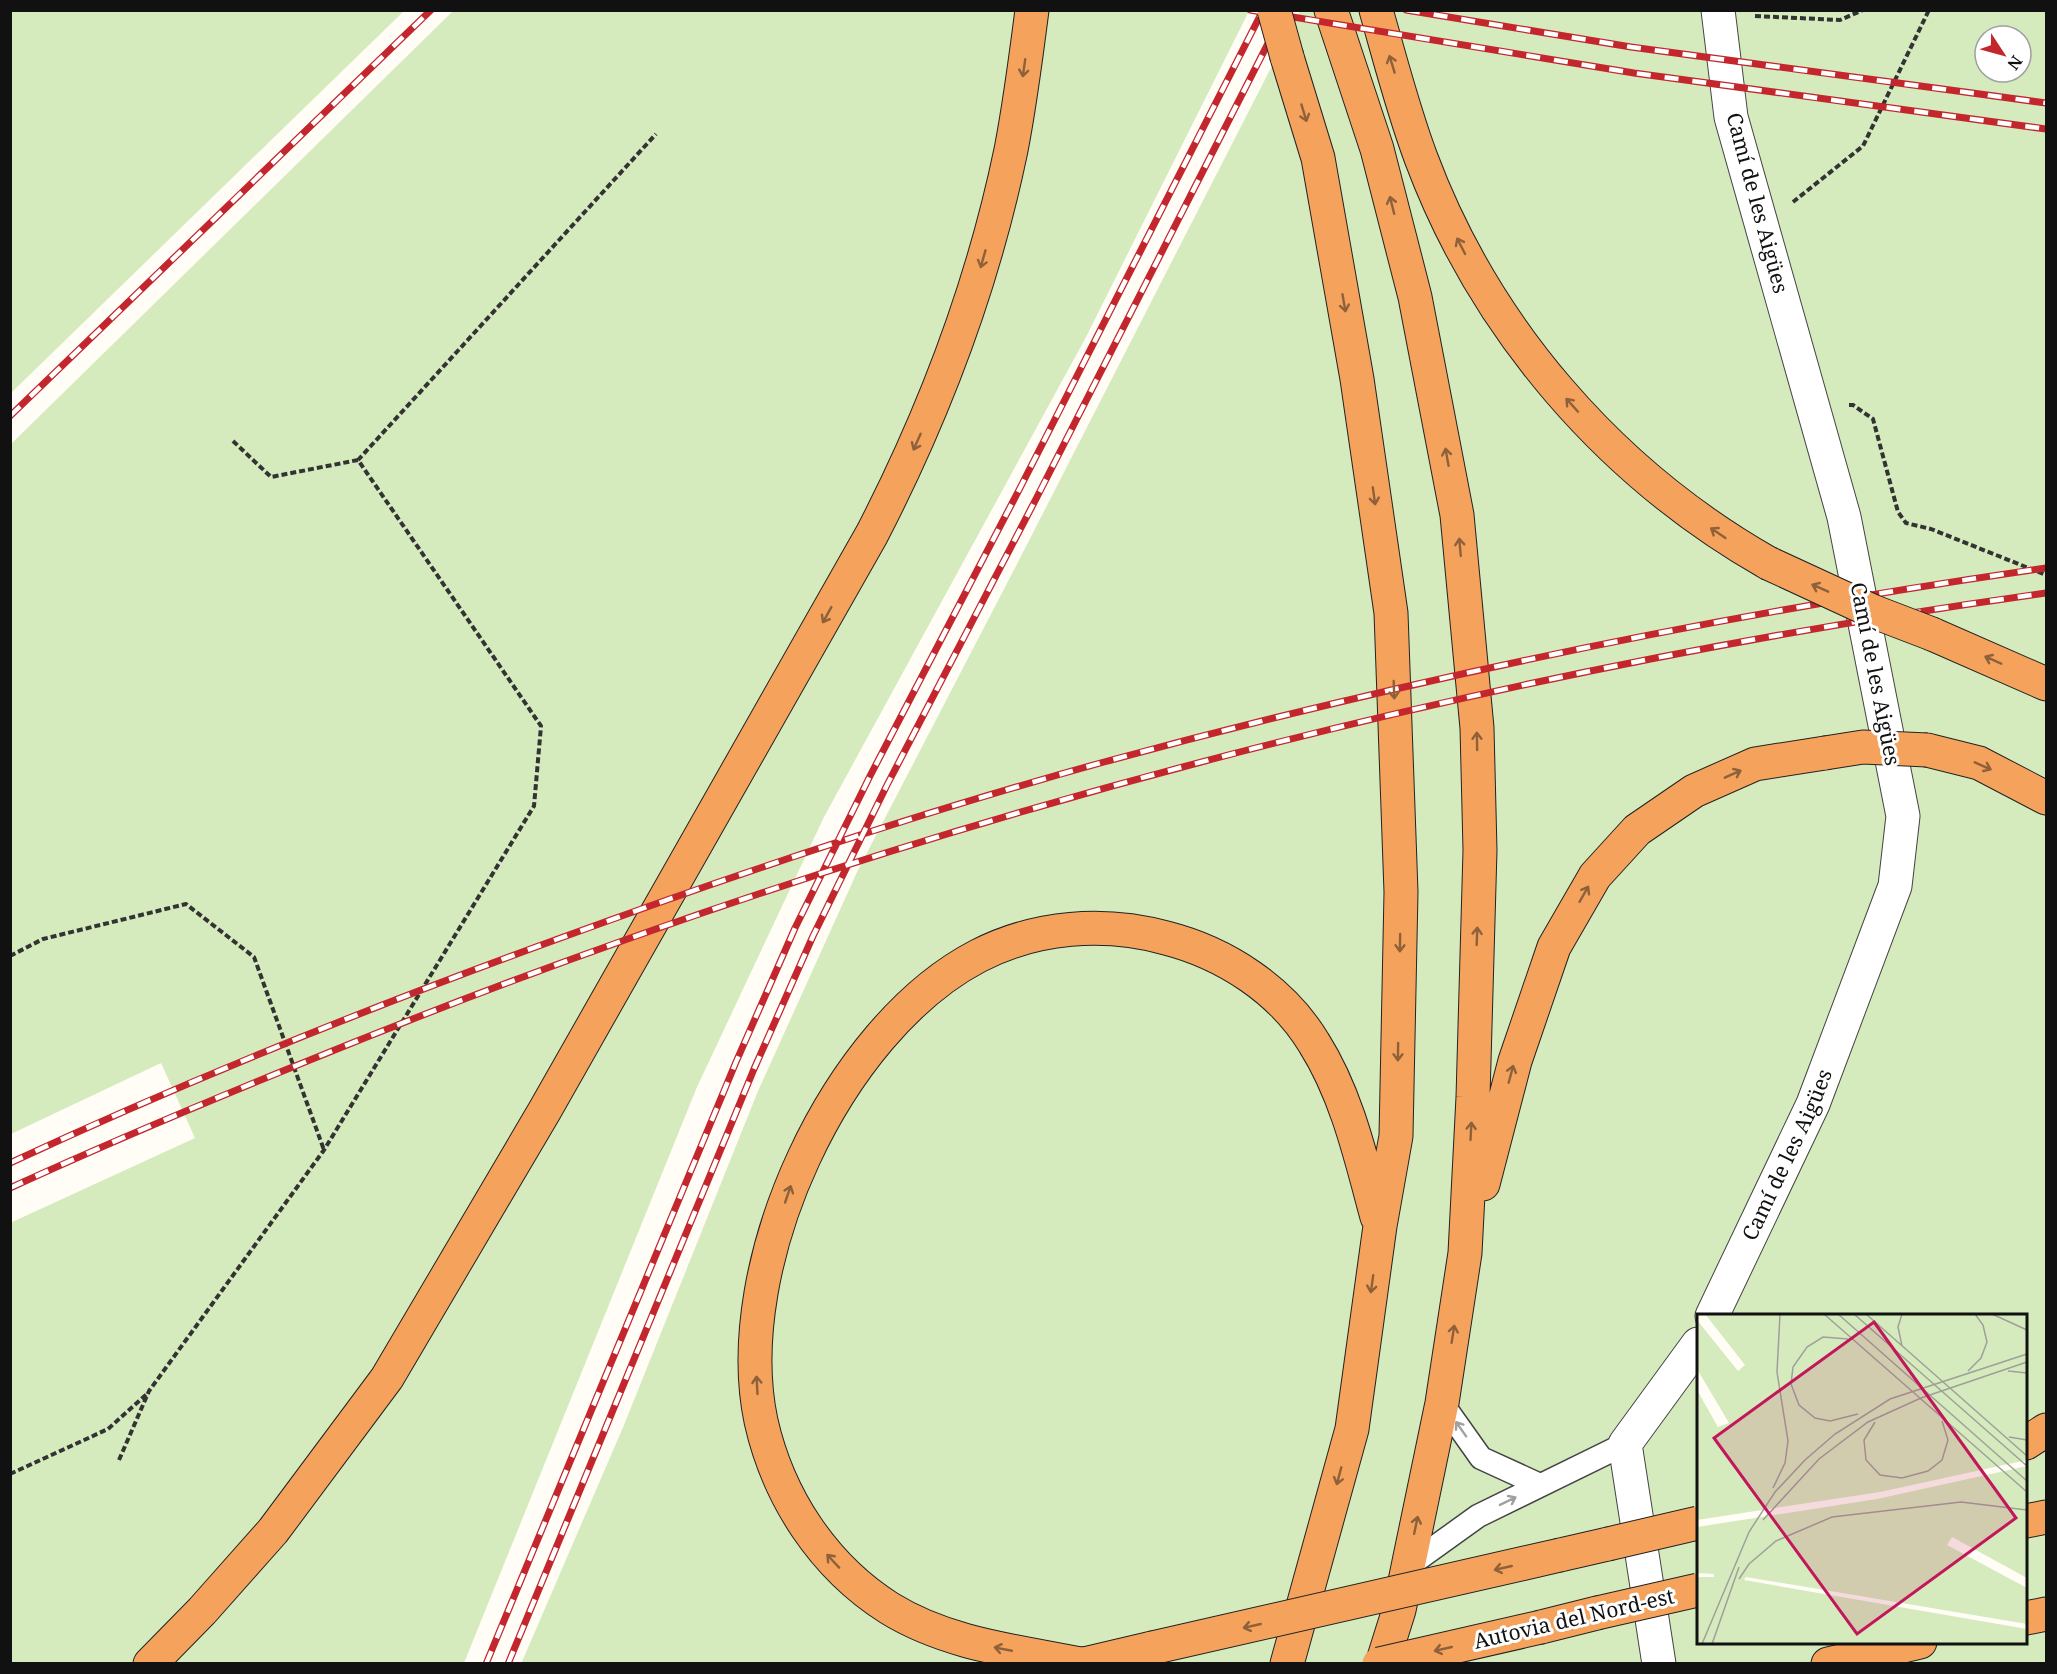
<svg xmlns="http://www.w3.org/2000/svg" width="2057" height="1674" font-family="'Noto Serif',serif">
<rect width="100%" height="100%" fill="#fffdf5"/>
<path fill="#d5ebbd" fill-rule="evenodd" d="M11,10H404V11L11,393Z
M453,11H1249L1085,339L824,817L697,1087L464,1663H11L10,1223L195,1138L161,1063L11,1134V444Z
M1300,11H2046V1663L521,1664L624,1425L758,1091L858,870L1017,564ZM1985,36H2021V72H1985ZM1698,1316H2026V1642H1698Z"/>
<g fill="none" stroke-linecap="round" stroke-linejoin="round">
<defs>
<path id="lane" d="M1442,1403L1481,1458L1540,1485
M1407,1567L1478,1516L1625,1444"/>
<g id="street">
<path id="s1" d="M1712,1316L1813,1104L1895,886L1903,816L1844,517L1731,117L1718,10"/>
<path d="M1659,1664L1625,1444L1698,1344"/>
</g>
<path id="highway" d="M1331,10L1377,149L1415,297L1457,515L1477,728L1480,850L1473,1097L1465,1253L1442,1403L1399,1610L1382,1664
M1376,10C1390,59 1403,110 1421,158C1485,329 1610,473 1768,563
M1287,57L1318,158L1357,379L1391,613L1401,892L1396,1136L1380,1226L1352,1429L1287,1664
M1932,634L2046,684
M1927,750L1979,763L2046,798
M1483,1184L1515,1061L1554,947L1595,876L1637,830L1694,791L1755,764L1825,753
M2026,1443L2046,1430
M2026,1521L2046,1517
M1560,1555L1608,1544
M2026,1618L2046,1614
M1541,1627L1597,1613
M150,1664L202,1611L273,1531L387,1378L545,1110L872,534C935,412 983,285 1011,150C1020,104 1026,57 1032,10
M1081,1664C1015,1651 947,1644 889,1608C823,1566 778,1497 761,1421C728,1265 836,1030 978,956C1036,926 1104,921 1166,938C1225,953 1282,990 1314,1043C1347,1095 1361,1158 1377,1217
M1084,1664L1152,1648
M1828,1664L1920,1642"/>
</defs>
<use href="#lane" stroke="#444" stroke-width="25"/>
<use href="#street" stroke="#444" stroke-width="35"/>
<use href="#highway" stroke="#222" stroke-width="35"/>
<path stroke="#333" stroke-width="4" stroke-dasharray="6 3" stroke-linecap="butt" d="M1755,16L1840,20L1863,10
M1793,202L1863,146L1929,10
M1849,405H1853L1873,419L1898,512L1906,523L1931,529L2046,575
M233,441L271,477L358,460
M10,956L43,939L186,904L254,957L324,1150
M119,1460L149,1391L324,1150L534,806L541,726L358,460L656,134
M10,1474L108,1429L148,1393"/>
<use href="#lane" stroke="#fff" stroke-width="22"/>
<use href="#street" stroke="#fff" stroke-width="33"/>
<use href="#highway" stroke="#f5a25d" stroke-width="33"/>
<defs>
<path id="rail" d="M1250,10L1634,73L2046,129
M1406,10L1631,47L2046,103
M10,416L431,10
M10,1163C188,1080 371,1007 555,940C736,874 919,813 1104,762C1414,678 1729,613 2046,568
M10,1188C108,1143 206,1102 305,1062C866,833 1446,676 2046,593
M486,1664L736,1062L795,928L870,776L1020,488L1263,10
M508,1664L754,1069L813,936L887,785L1037,497L1285,10"/>
</defs>
<use href="#rail" stroke="#c4262e" stroke-width="7"/>
<use href="#rail" stroke="#fff" stroke-width="4.5" stroke-dasharray="14" stroke-linecap="butt"/>
<defs>
<path id="highway-bridge" d="M1274,10L1287,57
M1768,563L1872,611L1932,634
M1825,753L1863,747L1927,750
M1608,1544L1698,1523
M1597,1613L1698,1590
M1152,1648L1560,1555
M1379,1664L1541,1627"/>
</defs>
<use href="#highway-bridge" stroke="#222" stroke-width="35" stroke-linecap="butt"/>
<use href="#highway-bridge" stroke="#f5a25d" stroke-width="33"/>
</g>
<defs><path id="oneway-shaft" d="M-6 0H5M1.5-3L5.5 0L1.5 3" fill="none" stroke-width="1.6" stroke-linecap="round" stroke-linejoin="round" transform="scale(1.5)"/></defs>
<g stroke="#8e613b">
<use href="#oneway-shaft" transform="translate(1392 64) rotate(-107)"/>
<use href="#oneway-shaft" transform="translate(1024 68) rotate(98)"/>
<use href="#oneway-shaft" transform="translate(1304 113) rotate(73)"/>
<use href="#oneway-shaft" transform="translate(1392 205) rotate(-104)"/>
<use href="#oneway-shaft" transform="translate(1461 246) rotate(-117)"/>
<use href="#oneway-shaft" transform="translate(983 259) rotate(106)"/>
<use href="#oneway-shaft" transform="translate(1344 303) rotate(80)"/>
<use href="#oneway-shaft" transform="translate(1572 405) rotate(-132)"/>
<use href="#oneway-shaft" transform="translate(917 442) rotate(114)"/>
<use href="#oneway-shaft" transform="translate(1447 457) rotate(-100)"/>
<use href="#oneway-shaft" transform="translate(1374 496) rotate(82)"/>
<use href="#oneway-shaft" transform="translate(1718 533) rotate(-146)"/>
<use href="#oneway-shaft" transform="translate(1460 547) rotate(-95)"/>
<use href="#oneway-shaft" transform="translate(1820 588) rotate(-156)"/>
<use href="#oneway-shaft" transform="translate(827 615) rotate(119)"/>
<use href="#oneway-shaft" transform="translate(1993 660) rotate(-156)"/>
<use href="#oneway-shaft" transform="translate(1394 690) rotate(88)"/>
<use href="#oneway-shaft" transform="translate(1477 741) rotate(-91)"/>
<use href="#oneway-shaft" transform="translate(1983 766) rotate(24)"/>
<use href="#oneway-shaft" transform="translate(1733 774) rotate(-24)"/>
<use href="#oneway-shaft" transform="translate(1584 894) rotate(-60)"/>
<use href="#oneway-shaft" transform="translate(1477 936) rotate(-88)"/>
<use href="#oneway-shaft" transform="translate(1400 943) rotate(91)"/>
<use href="#oneway-shaft" transform="translate(1398 1052) rotate(91)"/>
<use href="#oneway-shaft" transform="translate(1511 1074) rotate(-75)"/>
<use href="#oneway-shaft" transform="translate(1471 1131) rotate(-87)"/>
<use href="#oneway-shaft" transform="translate(788 1194) rotate(-71)"/>
<use href="#oneway-shaft" transform="translate(1372 1284) rotate(98)"/>
<use href="#oneway-shaft" transform="translate(1453 1334) rotate(-81)"/>
<use href="#oneway-shaft" transform="translate(757 1385) rotate(-93)"/>
<use href="#oneway-shaft" transform="translate(1339 1476) rotate(105)"/>
<use href="#oneway-shaft" transform="translate(1416 1525) rotate(-78)"/>
<use href="#oneway-shaft" transform="translate(833 1561) rotate(-133)"/>
<use href="#oneway-shaft" transform="translate(1503 1568) rotate(167)"/>
<use href="#oneway-shaft" transform="translate(1252 1626) rotate(167)"/>
<use href="#oneway-shaft" transform="translate(1003 1649) rotate(-169)"/>
<use href="#oneway-shaft" transform="translate(1443 1649) rotate(167)"/>
</g>
<g stroke="#a0a0a0">
<use href="#oneway-shaft" transform="translate(1461 1429) rotate(-125)"/>
<use href="#oneway-shaft" transform="translate(1508 1501) rotate(-26)"/>
</g>
<g text-anchor="middle" stroke-width="6" stroke-linejoin="round" paint-order="stroke">
<g font-size="21" fill="#111" stroke="#fff">
<text transform="translate(1757 203) rotate(75)" y="7">Camí de les Aigües</text>
<text transform="translate(1875 674) rotate(79)" y="7">Camí de les Aigües</text>
<text dy="7" stroke="none"><textPath href="#s1" startOffset="178">Camí de les Aigües</textPath></text>
<text transform="translate(1574 1619) rotate(-13)" y="7">Autovia del Nord-est</text>
</g>
</g>
<g transform="translate(1697 1314)">
<rect width="330" height="330" fill="#fffdf5"/>
<path d="M8,0H330V146L183,178L0,206V76L21,113L32,109L0,55V6L41,57L48,51ZM330,152V264L255,223L250,231L330,274V310L49,263L47,266L330,315V330H0V263H17V260L0,259V213L180,185Z" fill="#d5ebbd"/>
<path fill="none" stroke="#a09f9a" stroke-width="1.5" d="M127,0L330,178M141,0L330,167M157,0L330,152M169,0L330,142M295,0L330,16M151,25L126,23L110,33L96,53L94,70L102,91L118,104L133,107L161,100M205,32L201,13L205,0M271,57L284,44L290,28L286,11L278,0M311,57L330,59M178,108L167,126L169,146L183,161L205,164L231,157L245,146L251,126L245,107M312,123L330,126M76,174L88,149L91,127L80,58L83,0M66,206L122,145L171,108L224,84L330,48M42,265L52,250L79,227L135,203L264,188L330,196M5,330L52,218L78,178L108,146L138,120L193,85L330,40M15,330L42,253"/>
<path fill="#c2185b" fill-opacity="0.15" stroke="#c2185b" stroke-width="3" d="M177,8L319,204L160,320L17,124Z"/>
<rect width="330" height="330" fill="none" stroke="#111" stroke-width="3"/>
</g>
<rect width="2057" height="1674" fill="none" stroke="#111111" stroke-width="24"/>
<g transform="translate(2003 54) rotate(126)"><circle r="28" fill="#ffffff" stroke="#a0a0a0" stroke-width="1.5"/>
<path d="M0-4.5L10 22L0 15L-10 22Z" fill="#c4262e"/>
<text y="-9" font-size="16" font-weight="bold" text-anchor="middle" fill="#111111">N</text>
</g>
</svg>
